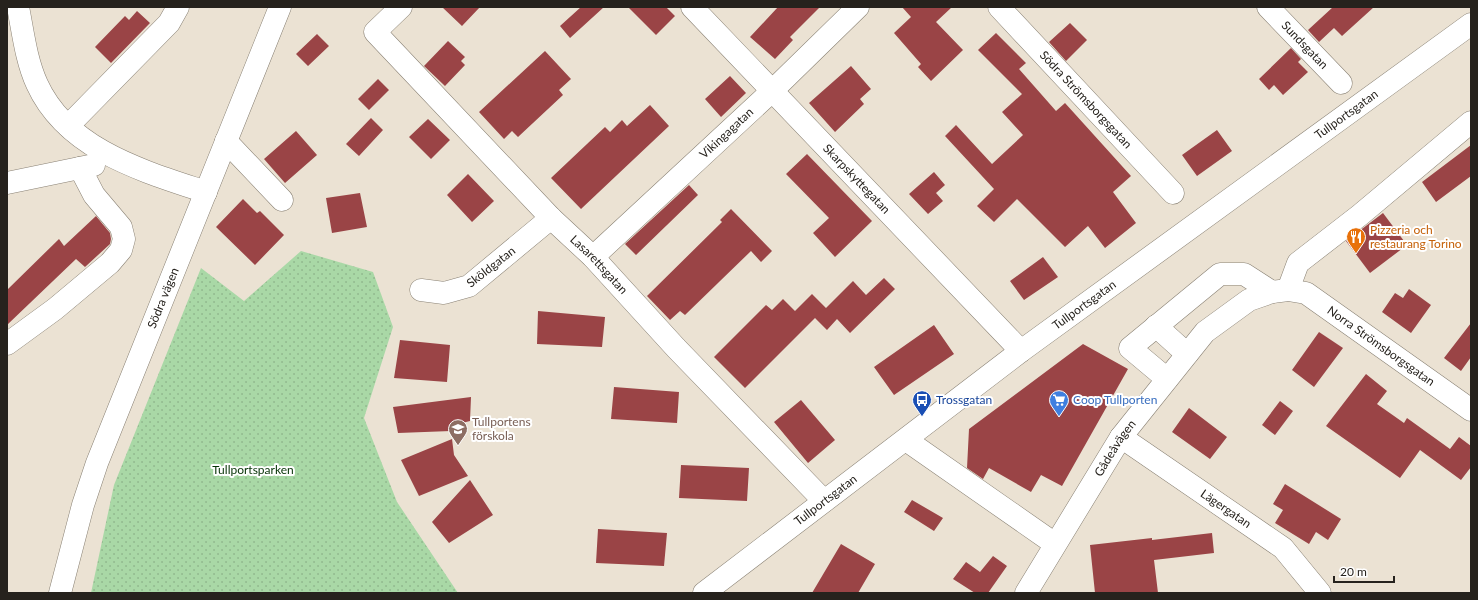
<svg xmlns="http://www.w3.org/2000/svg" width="1478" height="600" font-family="Lato,sans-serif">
<defs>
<pattern id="grass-dots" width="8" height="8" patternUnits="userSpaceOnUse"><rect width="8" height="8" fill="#a9d8a6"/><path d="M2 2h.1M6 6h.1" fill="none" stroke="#91b98e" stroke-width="1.8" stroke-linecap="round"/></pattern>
</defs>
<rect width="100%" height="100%" fill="#ebe2d3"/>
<path fill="url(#grass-dots)" d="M301,251L373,272L393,327L364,418L397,502L458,593H91L114,485L201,268L244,301Z"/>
<path fill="#9a4446" d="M442,7H480L462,26Z
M581,7H604L570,38L560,26Z
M628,7H666L675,16L656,35Z
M778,7H820L790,37L793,40L775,59L750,37Z
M902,7H952L936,22L963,50L931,81L918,67L921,64L894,33L911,17Z
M1333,7H1374L1342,36L1334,28L1319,42L1308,30Z
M137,11L150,23L111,63L95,47L125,16L129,20Z
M1070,23L1087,40L1066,61L1049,42Z
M996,33L1026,63L1019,69L1056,111L1065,103L1131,176L1113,192L1136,223L1105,248L1088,226L1065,247L1017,199L994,222L977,206L994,189L945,136L956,125L992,164L1023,135L1002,112L1022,94L978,50Z
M317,34L329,46L308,66L296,54Z
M448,41L465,57L461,61L465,65L445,86L424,66Z
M1291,48L1301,59L1298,62L1308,72L1283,95L1274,85L1269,90L1259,79Z
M545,51L571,79L559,90L563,95L518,137L512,131L504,139L479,112Z
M851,66L871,89L860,99L864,104L835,132L809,103Z
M730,76L746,93L721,117L705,99Z
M378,79L389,90L369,110L358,99Z
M650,105L669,126L581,209L551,178L605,127L610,132L622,120L627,126Z
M371,118L383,130L359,156L346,144Z
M428,119L450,140L431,159L409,137Z
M1217,130L1232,151L1197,176L1182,155Z
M296,131L317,155L285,183L264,159Z
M1471,145V176L1436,202L1422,182Z
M807,154L872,221L835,257L813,233L829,218L786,174Z
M934,172L945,185L936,193L943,201L928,214L909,194Z
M468,174L494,201L472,222L447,195Z
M689,185L698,195L636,255L625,244Z
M360,193L367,227L332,233L326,198Z
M243,199L257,213L260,211L284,235L255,265L216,227Z
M731,209L772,251L761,262L751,251L685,315L680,311L670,320L647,296L722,222L720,220Z
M1383,213L1407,245L1370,273L1346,241Z
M96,216L110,233L111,239L110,244L85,267L76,259L7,325V290L59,239L64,246Z
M1043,257L1058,277L1024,300L1010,281Z
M884,278L895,289L850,333L837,319L827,330L815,318L745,388L714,357L766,305L772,310L783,299L795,311L812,294L826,308L853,281L866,295Z
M1409,289L1431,305L1411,333L1382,312L1395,293L1403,298Z
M538,311L605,317L602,347L537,344Z
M1471,323V357L1461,371L1444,358Z
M934,325L954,354L894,395L874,367Z
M1319,332L1343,348L1314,387L1292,370Z
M400,340L450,345L447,382L394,378Z
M1083,344L1128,369L1062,486L1041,475L1031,492L989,468L983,479L967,468L969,429Z
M1366,374L1387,391L1377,404L1404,423L1407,418L1450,449L1459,437L1471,446V467L1461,480L1420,450L1400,478L1326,426Z
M614,387L679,392L677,423L611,419Z
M471,397L470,421L450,426L451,431L398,433L393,407Z
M801,400L835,440L808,463L774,422Z
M1280,401L1293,411L1275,435L1262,425Z
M1189,408L1227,437L1210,459L1172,432Z
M452,439L454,455L468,476L419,496L401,460Z
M681,465L749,468L747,501L679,498Z
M470,480L493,515L449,543L432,522Z
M1285,484L1341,519L1328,540L1316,532L1309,544L1275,523L1283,510L1273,504Z
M912,500L943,518L934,531L904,512Z
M598,529L667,533L664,566L596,563Z
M1212,533L1214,553L1154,560L1158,593H1095L1090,545L1152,538V540Z
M841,544L875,564L858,593H812Z
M993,556L1007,566L988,593H975L953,579L966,562L980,572Z"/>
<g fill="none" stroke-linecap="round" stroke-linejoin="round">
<defs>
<g id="minor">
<path d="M18,7C23,32 26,60 37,84C67,150 143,171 206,192"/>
<path id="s1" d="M401,7L375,32L551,218L593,257L676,348L824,501"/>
<path id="s2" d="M692,7L1021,351"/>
<path id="s3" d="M999,7L1173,193"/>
<path id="s4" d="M1268,7L1341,83"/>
<path d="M68,126L169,23L178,7"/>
<path d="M226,141L282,200"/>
<path d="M7,183L94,165"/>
<path id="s5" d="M593,257L772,91L858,7"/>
<path d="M421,290L444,293L469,286L551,218"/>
<path d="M1288,290L1298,263L1360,215L1471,122"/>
<path d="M1156,326L1187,354"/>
<path d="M7,344L55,309L110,263L121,250L124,239L121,227L94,195L80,168"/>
<path d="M1167,379L1130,348L1220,274H1244L1272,292"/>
<path id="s6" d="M1121,437L1283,548L1320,593"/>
<path d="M906,440L1055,544"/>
<path id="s7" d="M1026,593L1121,437L1205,332L1249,300L1272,292L1288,290L1306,293L1471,410"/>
</g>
<g id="major">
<path id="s8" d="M704,593L1021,351L1471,24"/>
</g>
<g id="highway">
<path id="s9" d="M60,593L83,505L97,463L280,7"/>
</g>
</defs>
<use href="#minor" stroke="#898174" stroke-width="23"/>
<use href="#major" stroke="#898174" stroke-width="23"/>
<use href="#highway" stroke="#898174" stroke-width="23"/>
<use href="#minor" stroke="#fff" stroke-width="22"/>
<use href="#major" stroke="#fff" stroke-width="22"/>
<use href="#highway" stroke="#fff" stroke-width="22"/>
</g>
<defs>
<symbol id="restaurant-pin" viewBox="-11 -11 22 30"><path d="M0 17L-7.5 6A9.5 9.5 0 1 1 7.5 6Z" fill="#e8710a" stroke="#fff"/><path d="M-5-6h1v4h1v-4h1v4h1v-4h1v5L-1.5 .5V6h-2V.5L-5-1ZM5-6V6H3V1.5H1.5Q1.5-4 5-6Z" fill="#fff"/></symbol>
<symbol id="bus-pin" viewBox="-11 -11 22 30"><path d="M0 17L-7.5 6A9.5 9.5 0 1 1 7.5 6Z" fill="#1a4fb4" stroke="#fff"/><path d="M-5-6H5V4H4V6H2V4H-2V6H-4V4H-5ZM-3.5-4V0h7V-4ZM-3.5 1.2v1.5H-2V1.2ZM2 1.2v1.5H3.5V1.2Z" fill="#fff"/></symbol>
<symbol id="supermarket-pin" viewBox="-11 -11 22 30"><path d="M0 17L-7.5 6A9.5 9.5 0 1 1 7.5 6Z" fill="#3f7fe0" stroke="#fff"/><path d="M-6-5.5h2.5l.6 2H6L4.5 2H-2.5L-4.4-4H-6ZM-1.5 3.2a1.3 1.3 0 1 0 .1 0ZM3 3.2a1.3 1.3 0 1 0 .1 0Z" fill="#fff"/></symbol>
<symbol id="school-pin" viewBox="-11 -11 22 30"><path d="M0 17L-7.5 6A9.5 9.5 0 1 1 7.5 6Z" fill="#8d6e63" stroke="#fff"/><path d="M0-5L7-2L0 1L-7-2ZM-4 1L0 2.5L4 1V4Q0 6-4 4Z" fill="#fff"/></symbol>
</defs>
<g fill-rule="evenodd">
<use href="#restaurant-pin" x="1345" y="226" width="22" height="30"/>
<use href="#bus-pin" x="911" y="389" width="22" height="30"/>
<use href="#supermarket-pin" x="1048" y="389" width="22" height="30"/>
<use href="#school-pin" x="447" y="418" width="22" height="30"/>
</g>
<g text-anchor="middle" stroke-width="4" stroke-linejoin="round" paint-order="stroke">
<g font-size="12" fill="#26221d" stroke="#fff">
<text dy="4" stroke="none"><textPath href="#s4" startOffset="53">Sundsgatan</textPath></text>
<text dy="4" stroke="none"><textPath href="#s3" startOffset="127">Södra Strömsborgsgatan</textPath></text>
<text dy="4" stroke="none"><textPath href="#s8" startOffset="801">Tullportsgatan</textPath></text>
<text dy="4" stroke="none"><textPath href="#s5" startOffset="182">Vikingagatan</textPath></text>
<text dy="4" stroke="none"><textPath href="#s2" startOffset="238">Skarpskyttegatan</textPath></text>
<text dy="4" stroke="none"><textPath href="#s1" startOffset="359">Lasarettsgatan</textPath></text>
<text transform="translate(491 267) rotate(-38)" y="4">Sköldgatan</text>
<text dy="4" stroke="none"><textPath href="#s9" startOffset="313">Södra vägen</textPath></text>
<text dy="4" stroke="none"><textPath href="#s8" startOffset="477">Tullportsgatan</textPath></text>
<text dy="4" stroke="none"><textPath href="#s7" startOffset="522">Norra Strömsborgsgatan</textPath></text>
<text dy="4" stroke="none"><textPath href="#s7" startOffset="170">Gådeåvägen</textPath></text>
<text dy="4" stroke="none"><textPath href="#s8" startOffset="153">Tullportsgatan</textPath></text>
<text dy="4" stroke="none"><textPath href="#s6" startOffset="127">Lägergatan</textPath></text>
</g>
<g font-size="12" fill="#c56008" stroke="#fff" text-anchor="start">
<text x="1370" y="234">Pizzeria och<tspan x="1370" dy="14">restaurang Torino</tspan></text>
</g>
<g font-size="12" fill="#164399" stroke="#fff" text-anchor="start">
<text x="936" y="404">Trossgatan</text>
</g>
<g font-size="12" fill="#366cbe" stroke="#fff" text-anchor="start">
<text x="1073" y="404">Coop Tullporten</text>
</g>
<g font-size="12" fill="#785e54" stroke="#fff" text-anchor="start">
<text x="472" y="426">Tullportens<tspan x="472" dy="14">förskola</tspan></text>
</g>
<g font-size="12" fill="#063306" stroke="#fff">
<text x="253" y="474">Tullportsparken</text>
</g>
</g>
<rect width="1478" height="600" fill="none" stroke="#26221d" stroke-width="16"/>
<path d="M1334 576v6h60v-6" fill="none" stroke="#26221d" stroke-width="2"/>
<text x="1340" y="576" font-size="12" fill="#26221d" stroke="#ffffff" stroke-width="3" paint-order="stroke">20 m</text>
</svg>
